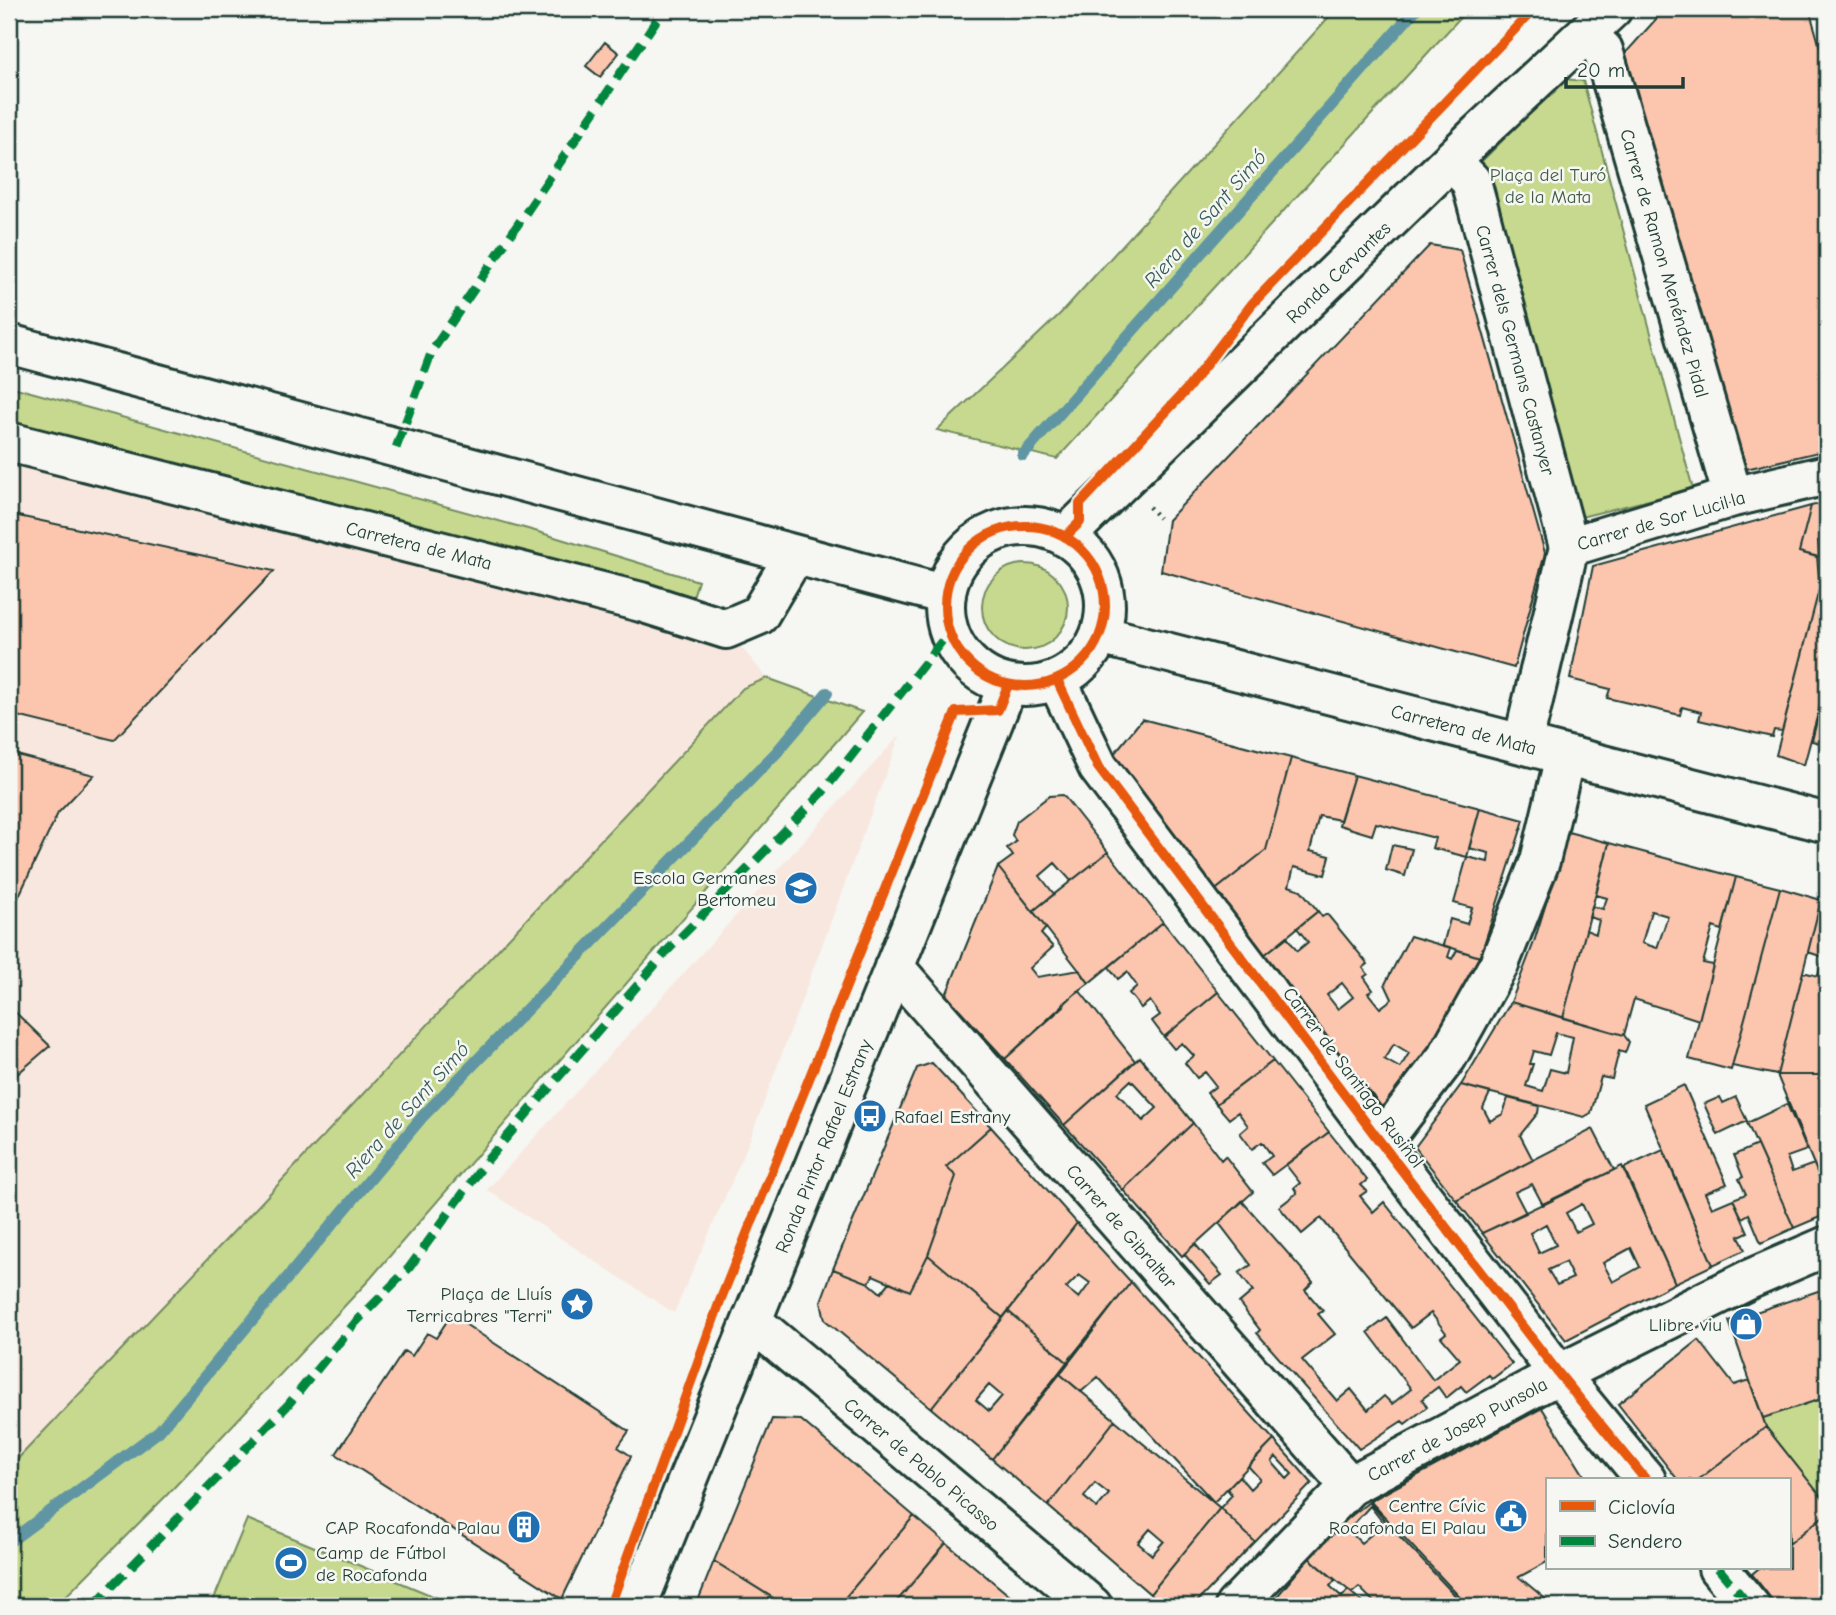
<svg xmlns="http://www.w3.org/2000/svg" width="1836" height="1615" font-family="'Comic Neue',sans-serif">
<rect width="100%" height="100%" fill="#f6f6f2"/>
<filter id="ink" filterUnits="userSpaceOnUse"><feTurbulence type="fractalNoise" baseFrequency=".0143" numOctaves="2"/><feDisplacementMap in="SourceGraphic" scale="14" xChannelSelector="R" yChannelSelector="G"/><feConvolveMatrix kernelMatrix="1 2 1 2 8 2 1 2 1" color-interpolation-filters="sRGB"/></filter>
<g filter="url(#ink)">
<path fill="#f8e7de" d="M9,442L726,629L767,678L743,688L258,1206L9,1468Z
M900,735L749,1142L674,1313L487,1190Z"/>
<path fill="#c6d98e" stroke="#728b61" stroke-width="2" d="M1336,9H1468L1057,459L937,430L1061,313Z
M1564,79L1583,81L1693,489L1577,518L1479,164Z
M9,386L535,531L698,581L691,603L9,429Z
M982 607a43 43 0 1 1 86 0a43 43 0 1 1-86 0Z
M767,678L862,712L369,1280L165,1497L56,1606H9V1468L258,1206L743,688Z
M1827,1397V1504L1766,1427L1763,1418Z
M247,1519L457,1606H211Z"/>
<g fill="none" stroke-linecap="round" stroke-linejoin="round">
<path stroke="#6096a4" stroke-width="12" d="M1023,455L1416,9
M9,1542L159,1431L423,1116L777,752L827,693"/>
</g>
<path fill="#fcc5ae" stroke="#1f3d34" stroke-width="2" fill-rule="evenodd" d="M1665,9H1809L1827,71V450L1746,469L1622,57Z
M605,42L619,53L600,77L586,66Z
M1430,245L1460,250L1545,553L1514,668L1161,571L1168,520Z
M1827,502V543L1818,541L1819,557L1799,552L1811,506Z
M1811,506L1799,552L1817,557L1820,586L1782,731L1774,730L1772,737L1699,720L1701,712L1682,707L1680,715L1607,698L1610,689L1570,679L1593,566Z
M9,514L274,571L114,740L9,714Z
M1820,586L1827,588V680L1804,765L1776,755Z
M1827,680V745L1812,741Z
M1142,719L1291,758L1266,850L1213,892L1109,760Z
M9,753L94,775L58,813L9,917Z
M1291,758L1354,775L1340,820L1319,816L1310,851L1330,856L1325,875L1294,867L1289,886L1301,890L1318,911L1263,956L1213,892L1266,850Z
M1354,775L1480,808L1467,857L1432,848L1435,838L1376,823L1372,835L1339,825Z
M1063,795L1108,852L1071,881L1055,863L1040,876L1054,894L1033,911L998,867L1013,856L1007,848L1016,842L1012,835L1017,821L1049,796Z
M1480,808L1524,820L1480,957L1443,945L1450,919L1467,924L1472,908L1454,903L1467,857L1488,862L1489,853L1469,848Z
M1568,832L1609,843L1563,1018L1511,1002L1534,942Z
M1609,843L1736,877L1722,930L1713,927L1703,963L1713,965L1699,1020L1634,999L1624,1035L1563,1018L1586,930L1596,934L1599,920L1589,917L1592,906L1603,909L1607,898L1596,895ZM1651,911L1668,916L1657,948L1642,943Z
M1392,845L1412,849L1405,876L1386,870Z
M1108,852L1163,922L1089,983L1033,911Z
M998,867L1046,928L1041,934L1053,947L1030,968L1037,977L1080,970L1089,983L1062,1004L1064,1006L1005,1059L946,995Z
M1736,877L1780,888L1731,1070L1689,1059Z
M1780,888L1821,900L1777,1075L1732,1066Z
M1821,900L1827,901V1045L1819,1075H1777L1803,972L1818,976L1823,957L1808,952Z
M1318,911L1322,917L1327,914L1368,964L1363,968L1368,974L1364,977L1373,990L1368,993L1380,1008L1392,999L1385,984L1410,936L1451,948L1448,957L1452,959L1457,950L1480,957L1453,1011L1418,1067L1389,1105L1381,1106L1263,956L1287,937L1297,951L1308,942L1297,928ZM1342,983L1353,997L1338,1009L1327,995ZM1394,1044L1409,1053L1400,1068L1384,1059Z
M1163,922L1218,992L1164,1037L1152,1021L1160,1015L1150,1001L1141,1008L1129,993L1137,986L1127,972L1118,979L1109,967Z
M1079,990L1135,1061L1064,1125L1005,1059Z
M1218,992L1273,1061L1216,1104L1207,1093L1216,1086L1205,1072L1197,1078L1185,1063L1194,1056L1182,1043L1174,1049L1164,1037Z
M1511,1002L1624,1035L1629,1042L1625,1053L1619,1051L1612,1079L1601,1077L1591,1113L1584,1117L1461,1085ZM1556,1033L1573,1037L1566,1073L1550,1069L1543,1091L1526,1086L1533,1064H1530L1534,1051L1549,1055Z
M9,1006L50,1046L9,1081Z
M1140,1057L1193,1123L1123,1190L1064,1125ZM1131,1080L1157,1108L1143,1121L1117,1093Z
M1273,1061L1329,1132L1272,1175L1262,1163L1272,1156L1262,1142L1252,1149L1240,1133L1248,1126L1238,1112L1229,1119L1216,1104Z
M932,1063L991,1127L946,1167L956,1176L928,1255L910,1291L873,1275L869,1283L833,1269L917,1068Z
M1777,1075H1819L1827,1087V1196Z
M1461,1085L1490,1093L1483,1108L1490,1121L1503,1114L1508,1098L1539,1106L1538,1113L1520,1135L1533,1160L1456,1200L1415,1147Z
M1684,1085L1727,1184L1705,1193L1712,1208L1733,1199L1748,1232L1739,1236L1745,1250L1713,1265L1644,1104Z
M1720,1097L1723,1103L1736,1097L1747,1121L1718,1135L1704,1104Z
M1787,1104L1807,1150L1787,1157L1792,1172L1814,1164L1827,1196V1214L1794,1228L1747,1123Z
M1193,1123L1221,1160L1225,1156L1253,1192L1182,1256L1123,1190Z
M991,1127L1077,1223L1003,1318L928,1255L956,1176L946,1167Z
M1593,1129L1614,1170L1543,1205L1532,1184L1515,1192L1526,1213L1482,1233L1456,1200Z
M1329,1132L1367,1180L1361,1185L1367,1191L1360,1196L1373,1212L1384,1202L1512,1364L1492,1379L1489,1375L1466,1392L1461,1386L1446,1398L1438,1387L1422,1399L1427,1407L1405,1424L1402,1421L1359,1449L1257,1333L1260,1330L1239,1303L1253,1291L1239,1273L1251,1265L1219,1223L1242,1201L1313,1282L1305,1290L1323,1311L1318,1314L1335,1334L1302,1360L1337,1401L1351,1389L1368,1410L1384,1396L1392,1404L1411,1389L1368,1332L1387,1318L1433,1380L1460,1359L1441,1337L1446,1333L1431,1313L1411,1328L1321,1218L1302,1234L1279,1207L1297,1193L1294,1188L1300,1183L1286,1165Z
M1757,1145L1794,1228L1761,1243L1749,1214L1742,1218L1733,1199L1746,1194L1739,1179L1743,1177L1734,1155Z
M1663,1150L1713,1265L1675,1283L1624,1168Z
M1622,1166L1675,1283L1566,1340L1482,1233ZM1582,1204L1592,1224L1576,1232L1566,1213ZM1546,1224L1556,1245L1539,1253L1530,1233ZM1631,1248L1640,1267L1613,1282L1603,1263ZM1565,1262L1573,1278L1557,1285L1548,1270Z
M1077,1223L1131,1282L1067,1362L1008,1311ZM1079,1275L1090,1283L1079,1298L1066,1288Z
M1195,1244L1222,1275L1210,1284L1184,1254Z
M928,1255L1003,1318L931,1408L825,1320L821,1301L833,1269L869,1283L881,1293L890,1282L910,1291Z
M1131,1282L1274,1440L1214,1502L1098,1377L1081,1392L1060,1374Z
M1827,1288V1397L1763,1418L1729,1321Z
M1008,1311L1067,1362L992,1459L931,1408ZM989,1385L1002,1396L989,1411L976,1400Z
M451,1315L629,1431L618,1447L631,1456L562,1599L336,1454L404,1351L412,1356L427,1333L436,1338Z
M1699,1340L1734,1385L1749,1380L1766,1427L1698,1480H1678L1618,1404Z
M1060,1374L1115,1420L1048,1506L992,1459Z
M1542,1408L1587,1480H1547V1562L1519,1577L1554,1606H1526L1517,1599L1511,1606H1468L1370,1501Z
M772,1419L801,1420L914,1516L838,1606H786L714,1561Z
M1115,1420L1220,1508L1150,1594L1048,1506ZM1095,1483L1109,1494L1097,1508L1084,1497ZM1150,1529L1164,1541L1152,1555L1138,1543Z
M1766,1427L1827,1504V1513L1789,1544V1480H1698Z
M1274,1440L1312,1483L1255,1542L1220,1508L1232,1495L1227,1489L1239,1476L1250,1489L1260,1479L1248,1466ZM1276,1457L1292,1474L1287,1479L1272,1462Z
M1369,1502L1387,1523L1465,1606H1373L1376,1604L1359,1587L1352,1593L1309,1558L1342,1523ZM1370,1506L1384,1524L1361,1543L1348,1530Z
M1220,1508L1255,1542L1193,1606H1165L1150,1594Z
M1827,1513V1606H1777L1752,1574L1759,1568H1789V1544Z
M914,1516L946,1543L893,1606H838Z
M946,1543L1022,1606H893Z
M1309,1558L1335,1580L1330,1586L1342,1597L1348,1590L1367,1606H1269Z
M714,1561L786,1606H696Z"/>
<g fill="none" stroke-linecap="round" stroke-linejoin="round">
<defs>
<path id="street" d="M1586,35L1603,50L1733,497
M1451,161L1471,181L1569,547
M9,442L641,602L726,629L759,615L794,556
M1057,680L1098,767L1381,1143L1559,1374L1646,1480
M1523,743L1569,547L1733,497L1827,475
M894,967L1350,1486
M1381,1143L1447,1057L1499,964L1540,861L1565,756
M753,1322L1092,1606
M1718,1568L1750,1606
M637,1606L1008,685
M1235,1606L1350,1486L1559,1374L1748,1280L1827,1246"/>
<path id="secondary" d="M9,344L946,595
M945 606a80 80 0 1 1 160 0a80 80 0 1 1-160 0Z
M1065,537L1480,132L1612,9
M1100,635L1827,823"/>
</defs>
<use href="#street" stroke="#1f3d34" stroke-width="44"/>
<use href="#secondary" stroke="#1f3d34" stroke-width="44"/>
<path stroke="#1f3d34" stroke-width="4.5" stroke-dasharray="2 5" stroke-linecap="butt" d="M1149,507L1159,518"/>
<use href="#street" stroke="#f6f6f2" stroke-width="38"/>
<use href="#secondary" stroke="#f6f6f2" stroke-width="38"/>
<path stroke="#00873e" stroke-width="9" stroke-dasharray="18 9" stroke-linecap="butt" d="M396,448L432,351L664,9
M1718,1568L1750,1606
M93,1606L287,1406L355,1323L409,1268L488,1159L667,951L822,793L949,632"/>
<defs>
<path id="cycleway" d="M945 606a80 80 0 1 1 160 0a80 80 0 1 1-160 0Z
M1065,537L1080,522V504L1188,388L1252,304L1534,9
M1057,680L1098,767L1381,1143L1559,1374L1646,1480
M610,1606L720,1301L956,712L998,710L1008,685"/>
</defs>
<use href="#cycleway" stroke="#f6f6f2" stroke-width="15"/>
<use href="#cycleway" stroke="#e8590c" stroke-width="10"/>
</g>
</g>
<defs>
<symbol id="school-disc" viewBox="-11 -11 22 22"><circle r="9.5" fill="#1f6fb2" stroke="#f6f6f2"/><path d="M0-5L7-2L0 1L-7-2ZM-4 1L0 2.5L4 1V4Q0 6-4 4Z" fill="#fff"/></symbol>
<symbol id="bus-disc" viewBox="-11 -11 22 22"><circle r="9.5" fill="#1f6fb2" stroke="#f6f6f2"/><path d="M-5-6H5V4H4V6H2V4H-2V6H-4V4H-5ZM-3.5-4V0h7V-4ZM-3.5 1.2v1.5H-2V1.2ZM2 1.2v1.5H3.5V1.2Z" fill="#fff"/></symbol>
<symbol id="sight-disc" viewBox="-11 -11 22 22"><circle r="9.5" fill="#1f6fb2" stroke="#f6f6f2"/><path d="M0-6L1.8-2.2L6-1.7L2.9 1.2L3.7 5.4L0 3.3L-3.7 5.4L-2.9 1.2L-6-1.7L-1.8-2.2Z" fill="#fff"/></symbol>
<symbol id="shop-disc" viewBox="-11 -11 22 22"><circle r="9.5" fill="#1f6fb2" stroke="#f6f6f2"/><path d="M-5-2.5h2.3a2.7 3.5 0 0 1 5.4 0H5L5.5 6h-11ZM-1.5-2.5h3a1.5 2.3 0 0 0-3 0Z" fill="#fff"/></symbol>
<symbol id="civic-disc" viewBox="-11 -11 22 22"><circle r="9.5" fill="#1f6fb2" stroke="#f6f6f2"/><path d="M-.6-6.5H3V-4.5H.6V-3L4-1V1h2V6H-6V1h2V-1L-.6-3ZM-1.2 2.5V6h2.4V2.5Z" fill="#fff"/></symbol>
<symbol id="building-disc" viewBox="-11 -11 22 22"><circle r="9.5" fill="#1f6fb2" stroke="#f6f6f2"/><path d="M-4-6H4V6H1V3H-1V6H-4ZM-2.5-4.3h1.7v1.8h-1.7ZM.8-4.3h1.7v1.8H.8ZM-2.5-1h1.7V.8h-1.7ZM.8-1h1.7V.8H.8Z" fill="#fff"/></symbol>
<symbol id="stadium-disc" viewBox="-11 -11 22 22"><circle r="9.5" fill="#1f6fb2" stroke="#f6f6f2"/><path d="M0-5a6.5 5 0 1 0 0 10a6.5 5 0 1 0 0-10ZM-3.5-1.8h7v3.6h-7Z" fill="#fff"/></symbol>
</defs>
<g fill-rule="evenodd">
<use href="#school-disc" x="782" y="869" width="38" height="38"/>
<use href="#bus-disc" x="851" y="1097" width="38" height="38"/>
<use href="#sight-disc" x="558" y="1285" width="38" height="38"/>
<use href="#shop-disc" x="1727" y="1305" width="38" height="38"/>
<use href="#civic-disc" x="1492" y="1497" width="38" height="38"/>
<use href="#building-disc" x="505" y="1508" width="38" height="38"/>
<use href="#stadium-disc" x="272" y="1544" width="38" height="38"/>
</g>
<g text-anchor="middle" stroke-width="5" stroke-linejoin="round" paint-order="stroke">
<g font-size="19" fill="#405c46" stroke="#f6f6f2">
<text x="1548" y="181">Plaça del Turó<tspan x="1548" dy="22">de la Mata</tspan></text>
</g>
<g font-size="19" fill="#1f3d34" stroke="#f6f6f2">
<text transform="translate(1665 263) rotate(74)" y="7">Carrer de Ramon Menéndez Pidal</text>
<text transform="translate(1338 272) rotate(-44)" y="7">Ronda Cervantes</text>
<text transform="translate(1516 350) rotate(75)" y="7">Carrer dels Germans Castanyer</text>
<text transform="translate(1661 520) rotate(-16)" y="7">Carrer de Sor Lucil·la</text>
<text transform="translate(419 545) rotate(14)" y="7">Carretera de Mata</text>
<text transform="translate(1464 729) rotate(15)" y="7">Carretera de Mata</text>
<text transform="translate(1354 1077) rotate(53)" y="7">Carrer de Santiago Rusiñol</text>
<text transform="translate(823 1146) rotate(-68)" y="7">Ronda Pintor Rafael Estrany</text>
<text transform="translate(1122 1226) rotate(49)" y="7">Carrer de Gibraltar</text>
<text transform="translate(1457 1429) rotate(-28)" y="7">Carrer de Josep Punsola</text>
<text transform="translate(922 1464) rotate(40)" y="7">Carrer de Pablo Picasso</text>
</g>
<g font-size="19" fill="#1f3d34" stroke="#f6f6f2" text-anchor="end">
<text x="776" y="884">Escola Germanes<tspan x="776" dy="22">Bertomeu</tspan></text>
<text x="894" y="1123" text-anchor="start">Rafael Estrany</text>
<text x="552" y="1300">Plaça de Lluís<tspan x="552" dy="22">Terricabres "Terri"</tspan></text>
<text x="1722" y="1331">Llibre viu</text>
<text x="1486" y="1512">Centre Cívic<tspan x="1486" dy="22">Rocafonda El Palau</tspan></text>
<text x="500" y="1534">CAP Rocafonda Palau</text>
<text x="316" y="1559" text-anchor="start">Camp de Fútbol<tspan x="316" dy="22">de Rocafonda</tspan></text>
</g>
<g font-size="21" font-style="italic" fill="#355b59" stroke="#f6f6f2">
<text transform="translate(1205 219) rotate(-49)" y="7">Riera de Sant Simó</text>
<text transform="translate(407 1110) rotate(-48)" y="7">Riera de Sant Simó</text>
</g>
</g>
<rect width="1836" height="1615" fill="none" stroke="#f6f6f2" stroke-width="35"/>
<rect x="18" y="18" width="1801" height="1580" fill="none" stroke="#1f3d34" stroke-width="2.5" filter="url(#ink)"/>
<rect x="1546" y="1478" width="245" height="91" fill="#f6f6f2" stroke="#a0aca6" stroke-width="2"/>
<rect x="1560" y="1501" width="35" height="10" fill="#e8590c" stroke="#a0aca6" stroke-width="2"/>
<text x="1608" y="1514" font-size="21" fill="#1f3d34">Ciclovía</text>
<rect x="1560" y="1536" width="35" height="10" fill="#00873e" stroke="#a0aca6" stroke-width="2"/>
<text x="1608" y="1548" font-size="21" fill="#1f3d34">Sendero</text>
<path d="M1566 77v10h117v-10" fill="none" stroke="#1f3d34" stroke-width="3.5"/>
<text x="1577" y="77" font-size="21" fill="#1f3d34" stroke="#f6f6f2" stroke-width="5" paint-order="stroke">20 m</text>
</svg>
